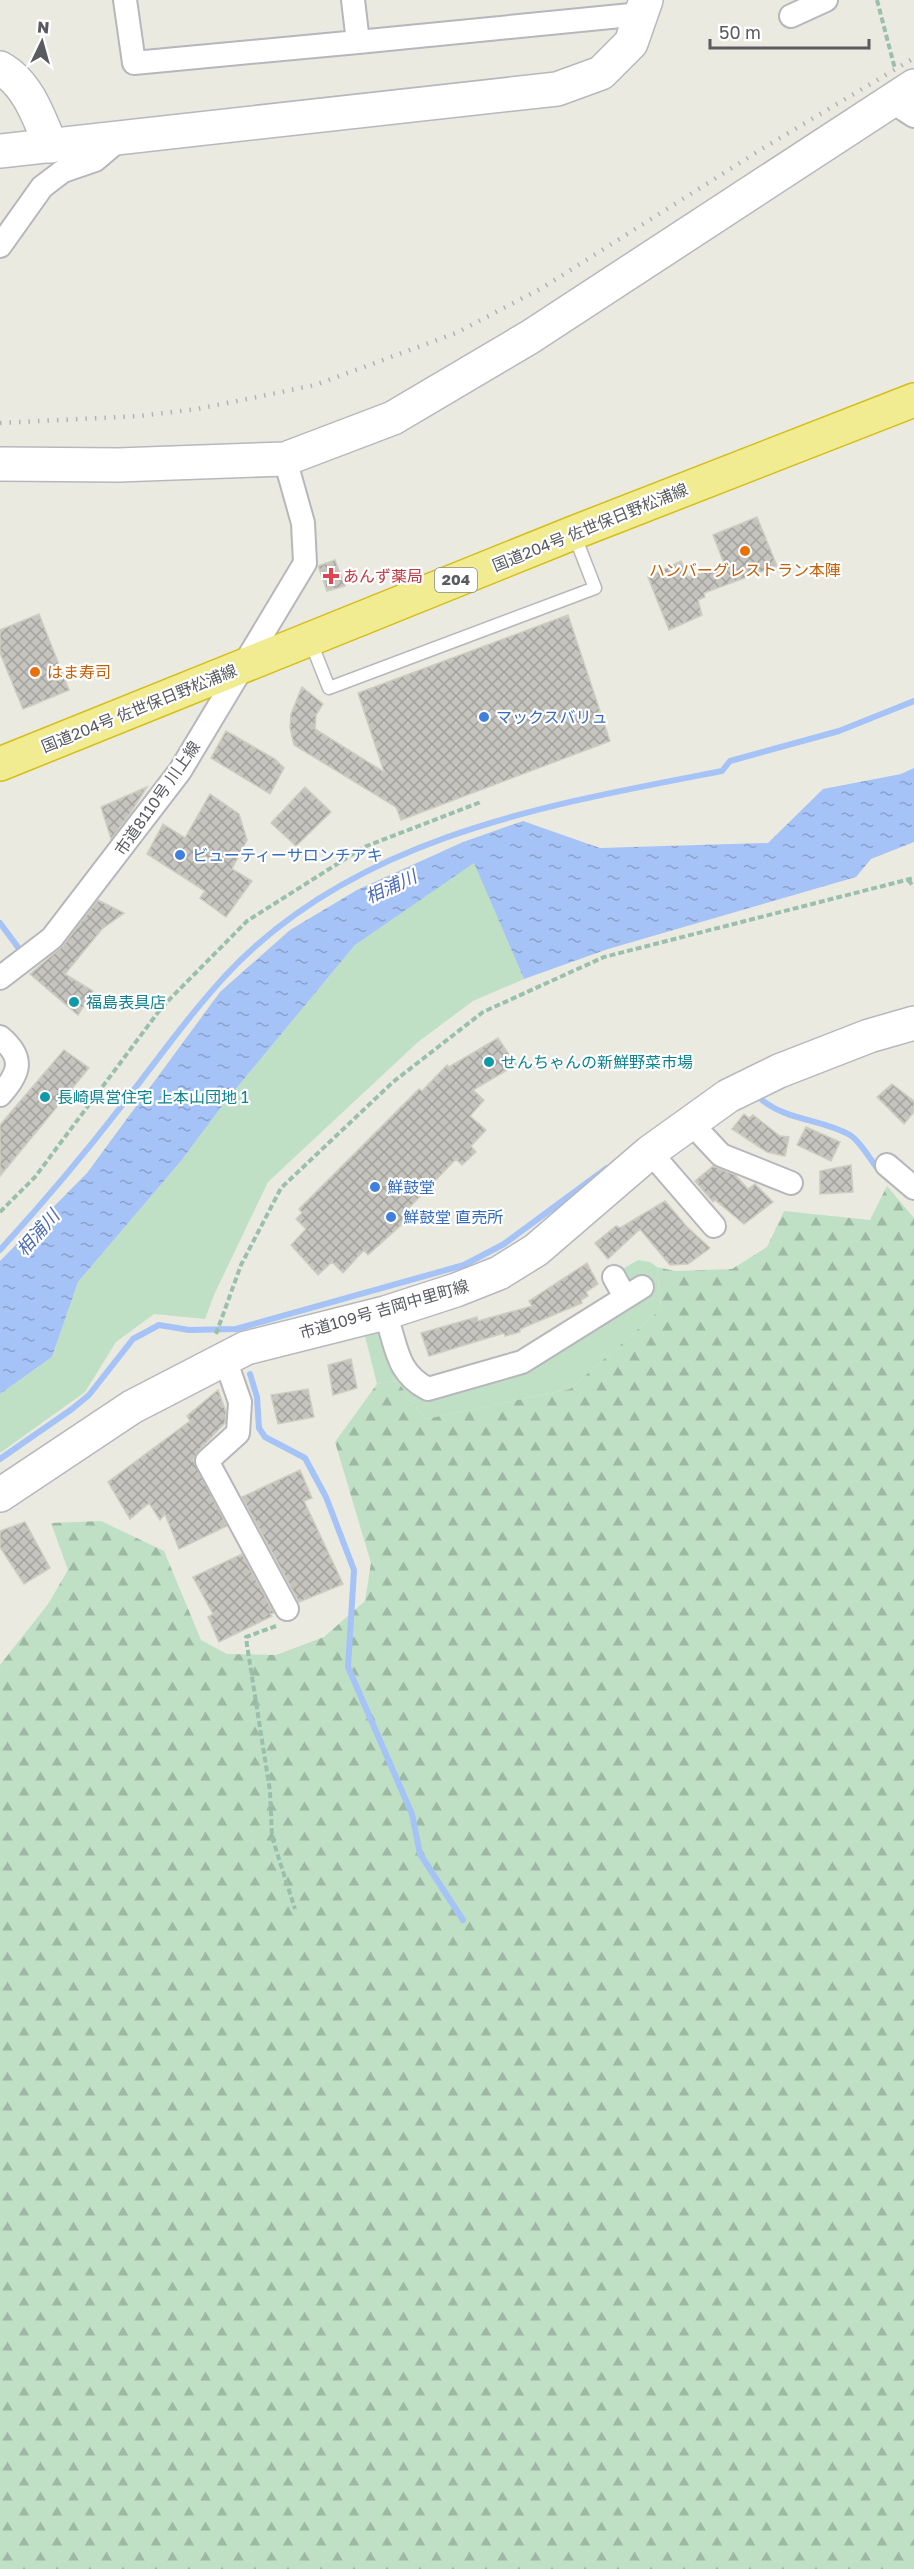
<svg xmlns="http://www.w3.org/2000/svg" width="914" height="2569" font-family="'Golos Text','Noto Sans JP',sans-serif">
<defs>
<pattern id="forest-firs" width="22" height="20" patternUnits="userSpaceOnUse" patternTransform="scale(1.5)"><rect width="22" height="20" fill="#bfe0c5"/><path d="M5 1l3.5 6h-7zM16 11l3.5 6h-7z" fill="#9eb9a3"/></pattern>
<pattern id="water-ripples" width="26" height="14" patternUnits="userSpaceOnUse" patternTransform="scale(1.5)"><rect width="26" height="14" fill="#a5c3f6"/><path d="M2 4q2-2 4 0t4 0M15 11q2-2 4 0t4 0" fill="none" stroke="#89a1cb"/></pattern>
<pattern id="building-cross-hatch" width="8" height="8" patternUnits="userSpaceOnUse" patternTransform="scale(1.5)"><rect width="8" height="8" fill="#c6c4be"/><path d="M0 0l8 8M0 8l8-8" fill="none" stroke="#a4a29e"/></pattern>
</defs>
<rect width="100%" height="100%" fill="#ebeae1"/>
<path fill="#bfe0c5" d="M474,862L524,979L473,1001L418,1042L268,1182L214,1295L205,1319L154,1314L116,1342L85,1392L0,1453V1394L52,1357L78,1282L181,1161L225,1102L355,945Z
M638,1260L650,1262L657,1267L661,1309L570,1389L426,1419L397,1381L377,1384L365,1336L383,1331L397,1381L429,1400L523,1370L626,1283L619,1271Z"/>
<path fill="url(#forest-firs)" d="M887,1186L914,1218V2569H0V1665L48,1604L68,1570L51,1523L101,1521L164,1551L201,1640L227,1654L276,1655L324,1637L365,1601L371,1563L335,1442L377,1384L397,1381L426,1419L570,1389L661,1309L657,1267L675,1271L732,1269L767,1247L784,1211L870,1220Z"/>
<path fill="url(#water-ripples)" d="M914,768V842L871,859L856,877L608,949L524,979L474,863L355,945L225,1102L181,1161L78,1282L52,1357L0,1394V1261L87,1173L220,992L290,930L357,890L463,842L523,821L600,848L768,843L823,789L901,774Z"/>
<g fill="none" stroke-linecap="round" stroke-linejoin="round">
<path stroke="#a5c3f6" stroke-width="6" d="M0,923L23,954
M762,1100C788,1121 822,1119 850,1135C861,1142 871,1161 880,1172
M0,1250C42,1204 82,1157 120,1108C155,1063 188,1016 227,974C355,837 546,805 722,771L730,761L839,731L914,701
M250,1374L257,1397L259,1428L265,1437L305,1458L326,1497L354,1570L348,1667L412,1814L420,1854L463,1920
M0,1459L72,1409L89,1395L133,1339L159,1325L189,1330L236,1329L464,1265L504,1244L607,1168"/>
</g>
<path fill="url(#building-cross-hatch)" stroke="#cecdc0" stroke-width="1.5" d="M757,517L777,566L704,593L705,597L698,600L702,615L669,630L648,577L681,561L688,577L725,566L713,535Z
M335,560L345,586L327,591L318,566Z
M39,614L69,690L23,709L0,653V630Z
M568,615L610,741L401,820L396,807L294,745L290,728L291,714L302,687L323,704L316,715L315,729L384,772L358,693Z
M226,731L275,759L284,768L270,794L211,758Z
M147,787L129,815L111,839L101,807Z
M305,787L331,812L296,846L271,823Z
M210,794L239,814L247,840L232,869L252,881L226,917L200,898L205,891L147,854L163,824L185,838Z
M98,900L124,913L102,929L65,974L93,991L78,1015L30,974L63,946Z
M498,1038L516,1065L473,1090L484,1100L470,1116L486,1130L471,1146L476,1152L462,1165L456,1159L405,1212L410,1217L368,1255L364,1250L343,1273L332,1262L318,1275L291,1245L306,1229L296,1219L302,1213L299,1209L419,1089L422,1091L447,1065L449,1067Z
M64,1050L89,1068L0,1176V1125Z
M892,1084L914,1101V1112L904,1124L877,1097Z
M744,1114L749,1118L753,1115L780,1136L789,1137L785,1156L767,1152L732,1129Z
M806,1127L840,1142L831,1161L797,1145Z
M851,1165L853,1192L820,1194V1171Z
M713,1166L735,1175L748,1189L755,1184L773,1202L744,1224L715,1200L713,1202L695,1181Z
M665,1201L687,1227L710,1248L688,1264L670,1265L640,1229L608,1259L595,1243L616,1226L620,1228Z
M587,1263L598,1284L586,1292L588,1296L581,1300L582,1303L520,1329V1332L505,1336L504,1333L429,1356L421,1333L477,1317L478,1321L532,1306L529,1301Z
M351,1359L357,1388L333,1395L328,1365Z
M308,1389L314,1417L278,1424L271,1395Z
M218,1390L226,1412L225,1423L198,1451L193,1460L227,1526L179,1549L165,1514L160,1520L149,1503L130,1519L108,1482L190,1421L187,1416Z
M300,1470L312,1498L304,1501L343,1584L299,1602L242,1497Z
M25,1522L50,1568L24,1584L0,1547V1531Z
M242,1554L274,1613L270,1614L272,1616L219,1642L208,1617L213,1614L193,1577Z"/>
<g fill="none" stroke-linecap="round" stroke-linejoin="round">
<defs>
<path id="lane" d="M310,640L329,688L595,588L574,534"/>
<path id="street" d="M125,0L134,63L358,42
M353,0L358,42L641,14
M791,16L826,0
M891,101L914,116
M0,246L42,187L63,171L95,160L121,138
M0,978L52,938L180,771L305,563L303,523L285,459
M0,1037C25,1058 20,1073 0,1095
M691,1123L721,1155L791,1183
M650,1152L714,1226
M887,1165L914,1188
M614,1277L625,1297
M385,1313C397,1345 395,1372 428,1389L522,1362L642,1287
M225,1359L240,1402L238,1433L207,1461L287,1609"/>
<path id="secondary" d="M0,68C28,83 39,118 51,146
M0,151L557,89L601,73L631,43L646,0
M0,464L118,465L285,459L393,418L530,337L914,86
M0,1495L132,1407L246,1348L385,1313L456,1290L499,1273L536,1250L650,1152L728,1096L779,1071L869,1036L914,1023"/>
<path id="highway" d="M0,764L573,533L914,400"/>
</defs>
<use href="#lane" stroke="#b6b7bc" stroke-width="15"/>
<use href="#street" stroke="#b6b7bc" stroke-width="26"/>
<use href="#secondary" stroke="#b6b8be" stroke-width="36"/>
<use href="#highway" stroke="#d5be16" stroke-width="36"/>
<path stroke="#9ac0ac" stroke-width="4" stroke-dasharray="6 3" stroke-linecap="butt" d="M877,0L895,69
M908,880L914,887
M0,1212L35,1177L162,1007L247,921L364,847L481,802
M216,1334L241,1265L281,1188L393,1082L483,1012L604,957L914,878
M276,1626L246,1637L247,1645L270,1791L272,1837L295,1909"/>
<use href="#lane" stroke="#fff" stroke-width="12"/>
<use href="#street" stroke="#fff" stroke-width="22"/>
<use href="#secondary" stroke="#fff" stroke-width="33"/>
<use href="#highway" stroke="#f1eb91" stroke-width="33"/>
<path stroke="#b1b2b2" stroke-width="4.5" stroke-dasharray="1.5 8" stroke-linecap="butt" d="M0,423L139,416L197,409L262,396L315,385L456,333L542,288L765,147L914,58"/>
</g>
<g fill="#e8710a" stroke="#fff" stroke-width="2">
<circle cx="745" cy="551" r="6"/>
<circle cx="35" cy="672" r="6"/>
</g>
<path fill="#e0444e" stroke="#fff" stroke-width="2" d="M328 567h6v6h6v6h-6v6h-6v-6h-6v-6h6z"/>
<g fill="#3f7fe0" stroke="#fff" stroke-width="2">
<circle cx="484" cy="717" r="6"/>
<circle cx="180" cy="855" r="6"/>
<circle cx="375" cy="1187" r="6"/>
<circle cx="391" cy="1217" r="6"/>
</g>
<g fill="#0f9aa8" stroke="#fff" stroke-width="2">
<circle cx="74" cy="1002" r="6"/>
<circle cx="489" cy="1062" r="6"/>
<circle cx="45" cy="1097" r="6"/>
</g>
<g text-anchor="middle" stroke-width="4.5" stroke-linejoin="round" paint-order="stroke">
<rect fill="#fff" stroke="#8b8c90" stroke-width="1.5" x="435" y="568" width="42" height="24" rx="4.5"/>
<g font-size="15" font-weight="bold" fill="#595b60">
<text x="456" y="585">204</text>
</g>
<g font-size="16" fill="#595b60" stroke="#fff">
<text transform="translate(590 527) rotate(-22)" y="6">国道204号 佐世保日野松浦線</text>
<text transform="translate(139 708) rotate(-22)" y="6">国道204号 佐世保日野松浦線</text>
<text transform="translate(157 798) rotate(-55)" y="6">市道8110号 川上線</text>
<text transform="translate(384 1309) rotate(-16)" y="6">市道109号 吉岡中里町線</text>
</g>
<g font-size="16" fill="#c56008" stroke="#fff">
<text x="745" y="576">ハンバーグレストラン本陣</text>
<text x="47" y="678" text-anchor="start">はま寿司</text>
</g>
<g font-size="16" fill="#be3a42" stroke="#fff" text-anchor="start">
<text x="343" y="582">あんず薬局</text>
</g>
<g font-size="16" fill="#366cbe" stroke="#fff" text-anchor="start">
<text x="496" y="723">マックスバリュ</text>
<text x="192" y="861">ビューティーサロンチアキ</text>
<text x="387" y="1193">鮮鼓堂</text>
<text x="403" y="1223">鮮鼓堂 直売所</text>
</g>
<g font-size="16" fill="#0d838f" stroke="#fff" text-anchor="start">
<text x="86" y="1008">福島表具店</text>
<text x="501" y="1068">せんちゃんの新鮮野菜市場</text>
<text x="57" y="1103">長崎県営住宅 上本山団地 1</text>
</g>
<g font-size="18" font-style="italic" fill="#4c6bb5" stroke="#fff">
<text transform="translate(391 887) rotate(-25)" y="6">相浦川</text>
<text transform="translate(38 1233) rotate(-49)" y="6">相浦川</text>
</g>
</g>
<g transform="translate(42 42) rotate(5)" stroke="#ffffff" stroke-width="4.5" paint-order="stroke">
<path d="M0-4.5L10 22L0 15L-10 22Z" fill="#595b60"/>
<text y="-9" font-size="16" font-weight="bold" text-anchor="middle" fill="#595b60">N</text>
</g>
<path d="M710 39v9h159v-9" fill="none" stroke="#595b60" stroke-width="3"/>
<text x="719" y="39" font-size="18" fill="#595b60" stroke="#ffffff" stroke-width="4.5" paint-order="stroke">50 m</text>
</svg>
